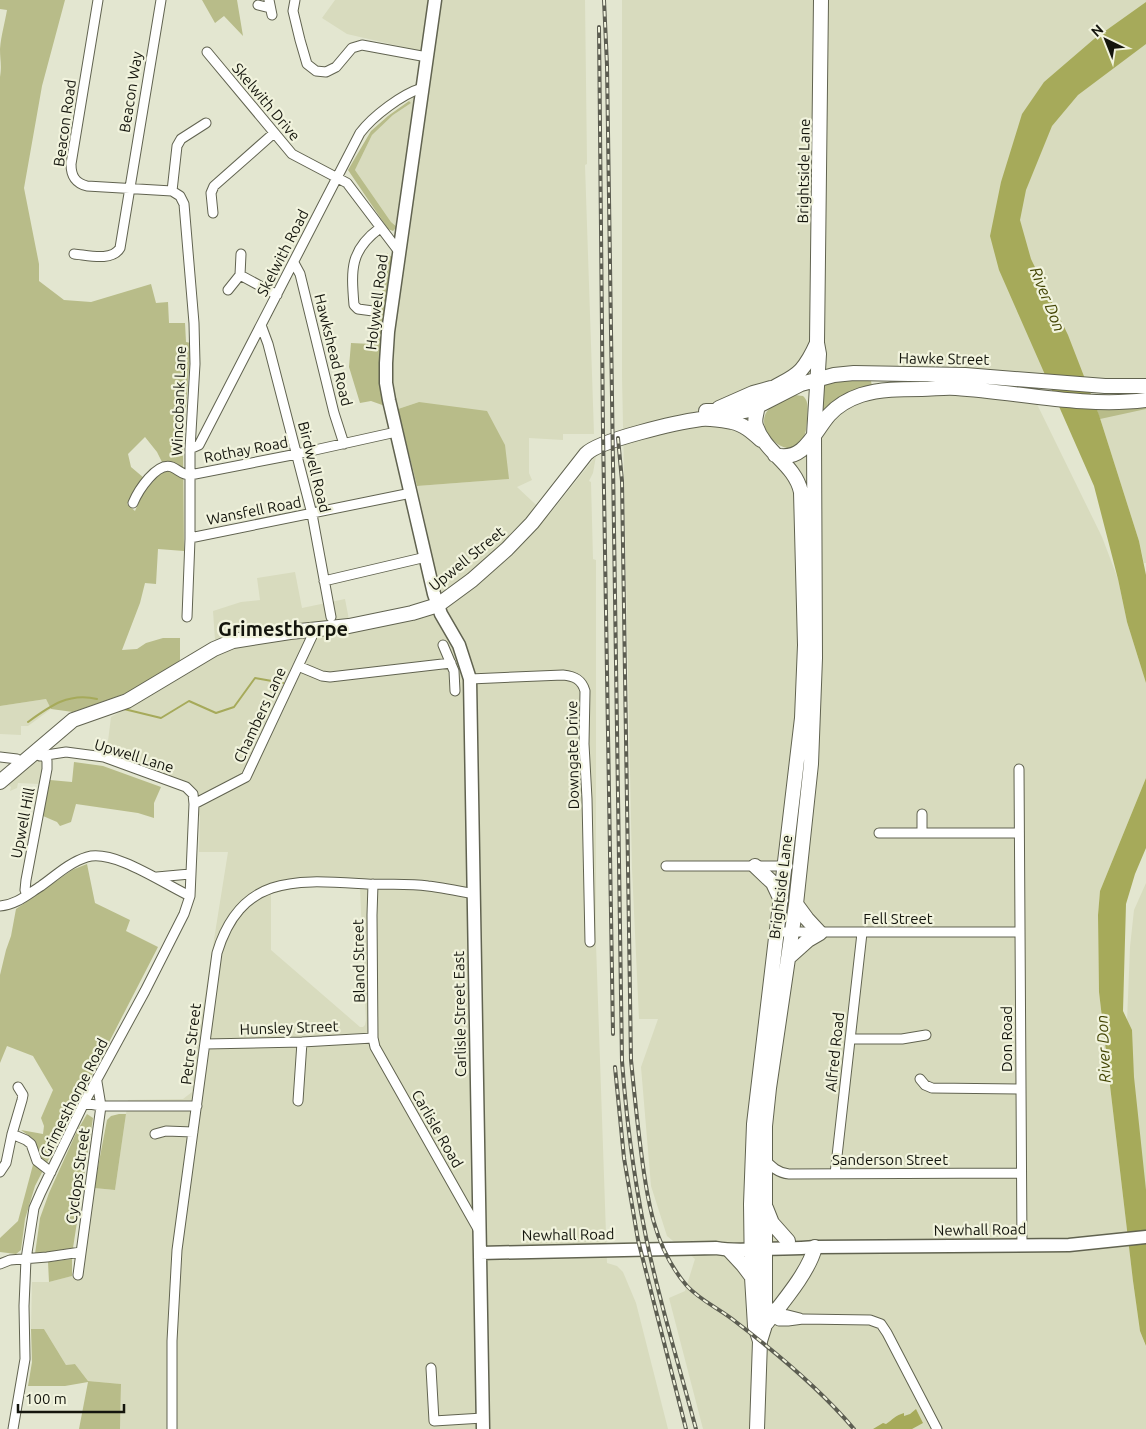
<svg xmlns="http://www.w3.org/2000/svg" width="1146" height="1429" font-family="Ubuntu,sans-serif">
<rect width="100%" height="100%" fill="#e3e6d0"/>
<path fill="#d8dbbe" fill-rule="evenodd" d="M335,0H585L587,164L585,165L594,434H563V440L529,438V473L532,480L517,487L548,516L596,456L593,473L589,481L591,482L593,559L596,560V944L607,1263L617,1266L623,1272L636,1303L668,1429H120L121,1384L88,1381L75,1364L66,1365L44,1329H31L32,1282H49L79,1274L94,1188L115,1190L128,1100L183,1099L192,1092L196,1052L228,852H199L200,817L185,781L106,757L111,717L191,672L187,656L215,640L213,611L241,602L260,600L257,578L295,572L302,608L345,599L350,625L442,600L417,486L509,479L419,402L398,409L389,385L391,332L407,234L391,222L355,170L372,135L393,115L411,103L409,101L418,94L425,52L347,34L322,18ZM316,886L360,889L366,1020L365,1025L363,1027H360L271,950V894L295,888Z
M622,0H1146V378H1023L843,374L758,406L700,412L681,417L733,422L782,456L821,425L868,393L1033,396L1102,537L1118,579L1127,622L1146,683V778L1100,891L1098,915L1099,992L1133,1281L1140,1331L1146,1347V1429H703L669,1298L685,1291L695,1259L667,1236L651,1186L641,1067L658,1019H639L632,869L622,377Z
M1146,401V563H1144L1139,541L1099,415Z
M46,699L51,709L28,726H21V735L0,734V706Z
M35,759H42L45,769L41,772L39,784L18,783L17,788L10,791L11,787L7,784Z
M1146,883V1201L1126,1047L1130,947L1134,910Z"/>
<path fill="#b8bc89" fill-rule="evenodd" d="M0,0H65L42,86L24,188L39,264V281L64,300L91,302L151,284L156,303L168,302L169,323H185L186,342L191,343L183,444L184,551L158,549L156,584L145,583L140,603L122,650L137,649L146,643L163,638H180V660L150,684L113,698L73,712L51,709L46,699L0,706V77C2,65 0,60 0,49C1,36 5,22 7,10L0,9ZM145,437L157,452L163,464L160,474L143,493L135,511L127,504L144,478L131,467L128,454Z
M202,0H237L243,36L224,16L215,23Z
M409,101L411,103L393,115L372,135L355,170L391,222L397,227L393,231L388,229L348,170L371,131L388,116Z
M387,253L394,259L385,406L371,401L360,403L349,367L351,343L372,344L382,293L384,277L387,276Z
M855,379L871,381L872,386L820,417L822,384Z
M795,395L803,396C810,402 807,412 807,421C804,477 749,433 768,410C774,403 787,399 795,395Z
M419,402L487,411L505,445L509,479L417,486L398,409Z
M1146,404V409L1100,419L1095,405Z
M74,762L103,766L161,787L154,803V818L138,813L76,804L71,822L60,826L57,822L43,816L50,780L72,782Z
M87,864L95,903L130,920L126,931L158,947L35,1186L25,1219L21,1250L16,1254L0,1252V1238L18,1221L34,1161L36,1141L21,1130L43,1134L44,1126L41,1118L53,1090L33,1056L7,1046L0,1063V975L6,950L11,936L16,909L72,870Z
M87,1114L93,1118L73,1248L35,1254L40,1218L49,1193L77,1131Z
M119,1114H126L115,1190L94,1188L107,1120L111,1116Z
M72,1259V1276L49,1282L48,1262Z
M31,1329H44L66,1365L75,1364L88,1381L121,1384L120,1429H79L88,1382L65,1386H28L32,1362Z"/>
<path fill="#a6aa5a" d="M1146,2V44L1078,95L1052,126L1026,190L1020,220L1031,259L1068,335L1099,415L1139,541L1146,575V683L1127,622L1118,579L1094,486L999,270L990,236L1001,182L1022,114L1044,82L1094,39Z
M1146,778V848L1135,874L1126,904L1123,1011L1132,1030L1134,1077L1146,1190V1346L1140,1331L1133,1281L1099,992L1098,915L1100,891Z
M916,1409L923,1423L912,1429H873L883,1423L886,1424C892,1420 896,1415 904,1413V1416L910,1414Z"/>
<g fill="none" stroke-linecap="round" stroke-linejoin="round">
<path stroke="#a6aa5a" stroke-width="2" d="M124,709L161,718L189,701L216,713L234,707L255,678L283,683
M28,722C50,706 69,692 97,699"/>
<defs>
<path id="minor" d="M98,0L71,164C71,176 75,183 87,186L172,191L180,196L184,204L194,323L195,364L190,449V539L187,617
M269,0L272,15
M295,0L293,11L300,40L307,64L316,71L326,72L336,67L352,48L362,45L427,57
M258,5L270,8
M207,52L292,154L347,183L400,253
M172,191L177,146L181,139L206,123
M213,213L211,193L214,186L274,133
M74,254C87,255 112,262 120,248L161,0
M294,263L300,274L334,413L344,444
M240,275L277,295
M228,290L240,275L241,254
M373,311L358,309L354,305C351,269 350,250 380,228
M261,325L268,344L312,514L331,617
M190,449L199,445L360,133C373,116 402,94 422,88
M133,503C138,491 157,461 172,467C179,470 182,475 190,475L297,454L396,432
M190,538L411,493
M324,581L426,557
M443,645L454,671L455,691
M298,666L322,676L330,677L451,663
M470,679L563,675C575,676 582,680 585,691L584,744L587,799L590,942
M0,757L17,759L22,763
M1019,769L1022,1246
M194,804L246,777L315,630
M879,833H1019
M922,833V814
M666,866H788
M157,877L190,874
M373,884L372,915L373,1038L375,1047L478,1229
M27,895L25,890L26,880L47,769V761L45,756
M0,906C16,905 28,894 41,886C55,876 70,862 87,857C114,849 164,884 190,896
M776,932H1020
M851,1039H902L926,1035
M205,1044L302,1042L373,1038
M920,1079L925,1085L932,1088L1021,1089
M298,1101L302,1042
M84,1103L101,1106H197
M12,1134L26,1140L31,1144L37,1161L51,1172
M155,1134L166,1131L193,1132
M764,1159C772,1167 778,1173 789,1174L1021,1173
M0,1172L6,1163L12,1134L22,1100L23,1095L18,1087
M835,1174L862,933
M0,1264L10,1260L47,1257L81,1252
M78,1275L101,1106L97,1082
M773,1308L784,1314L800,1318
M768,1315L779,1321H788L803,1319L870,1320L881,1324L887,1333L937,1429
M431,1368L434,1421L483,1418
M13,1429L25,1359L24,1306L26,1259L34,1208L41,1192L84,1103L145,991L184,914L190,896L194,804L193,794L186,787L104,757L66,752L40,756L34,753
M172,1429V1341L177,1250L217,953C241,873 298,880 367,884C387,885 408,883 428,886C444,888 459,891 474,894"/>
<path id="secondary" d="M435,0L388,332L386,363V383L389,400L434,594L441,614L459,645L470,679L483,1429
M480,1253L716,1248C732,1251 747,1250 763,1249C781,1248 796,1249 815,1247L1069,1245L1146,1237"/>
<path id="primary" d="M719,408L753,393L771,388
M706,411H745L758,406L801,384L834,375L854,373L965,375L1105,386H1146
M775,455C804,463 814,432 829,415C838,405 849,399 861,395C880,389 901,389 922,389C933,389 945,387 956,388C1018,392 1084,408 1146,400
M0,782L73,720L127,701L214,649L233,641L290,632L349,626L412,613L438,605L472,580L507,549L532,523L586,454C599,440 679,422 701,419C711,418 721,420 732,422C743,424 752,432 761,440
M755,866L773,883L781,900
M789,957L808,940L820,933L807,919L796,904
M766,1208L772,1223L788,1241
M730,1251L743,1265L752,1277
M765,1325C781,1304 809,1272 815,1247
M760,1341L755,1326L752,1277L751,1204L754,1124L802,718L805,645L801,492C795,464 765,453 756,426C754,420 756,416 757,410C764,384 786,386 801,370C808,362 813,352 817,343
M757,1429L760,1341L765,1325V1126L769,1088L796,904L811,764L815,658L814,435L819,354L817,343L821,0"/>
</defs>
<use href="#minor" stroke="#616350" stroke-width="11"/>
<use href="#secondary" stroke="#616350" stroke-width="15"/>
<use href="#primary" stroke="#616350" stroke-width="16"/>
<use href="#minor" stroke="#fff" stroke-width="9"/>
<use href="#secondary" stroke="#fff" stroke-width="12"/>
<use href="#primary" stroke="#fff" stroke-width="14"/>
<defs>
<path id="rail" d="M604,0L607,65L622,1061C627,1127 636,1195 651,1260C664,1317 681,1373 696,1429
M599,27L603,431L613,1034
M618,438L622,481L631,1060C634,1090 637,1121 641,1151C647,1199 654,1248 687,1286C701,1301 720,1309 736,1322C778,1354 820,1389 854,1429
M615,1067L624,1158L638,1240L686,1429"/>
</defs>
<use href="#rail" stroke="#5c5d51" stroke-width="4"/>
<use href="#rail" stroke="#f1f3dd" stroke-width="2" stroke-dasharray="5.5" stroke-linecap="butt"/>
</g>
<g text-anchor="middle" stroke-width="4.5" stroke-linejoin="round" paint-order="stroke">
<g font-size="15" fill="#14150d" stroke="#f1f3dd">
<text transform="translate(131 92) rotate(-81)" y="5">Beacon Way</text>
<text transform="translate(266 102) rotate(50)" y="5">Skelwith Drive</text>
<text transform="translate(65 123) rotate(-82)" y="5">Beacon Road</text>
<text transform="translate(804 171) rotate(-89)" y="5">Brightside Lane</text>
<text transform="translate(283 253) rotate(-63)" y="5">Skelwith Road</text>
<text transform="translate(377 302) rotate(-83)" y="5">Holywell Road</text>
<text transform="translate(333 350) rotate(76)" y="5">Hawkshead Road</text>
<text transform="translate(944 359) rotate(1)" y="5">Hawke Street</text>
<text transform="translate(179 401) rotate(-88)" y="5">Wincobank Lane</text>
<text transform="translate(246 450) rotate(-11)" y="5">Rothay Road</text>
<text transform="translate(314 467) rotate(76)" y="5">Birdwell Road</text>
<text transform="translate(254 511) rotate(-11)" y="5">Wansfell Road</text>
<text transform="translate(467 559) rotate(-39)" y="5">Upwell Street</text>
<text transform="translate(260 715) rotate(-65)" y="5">Chambers Lane</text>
<text transform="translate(573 755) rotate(-91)" y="5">Downgate Drive</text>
<text transform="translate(134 756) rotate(17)" y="5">Upwell Lane</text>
<text transform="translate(23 823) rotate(-79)" y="5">Upwell Hill</text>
<text transform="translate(781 887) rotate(-83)" y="5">Brightside Lane</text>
<text x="898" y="924">Fell Street</text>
<text transform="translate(359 961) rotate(-91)" y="5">Bland Street</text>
<text transform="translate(460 1014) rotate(-91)" y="5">Carlisle Street East</text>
<text transform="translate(289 1028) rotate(-2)" y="5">Hunsley Street</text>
<text transform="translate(1007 1039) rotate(-90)" y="5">Don Road</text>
<text transform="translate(191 1044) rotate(-83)" y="5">Petre Street</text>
<text transform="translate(835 1052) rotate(-84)" y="5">Alfred Road</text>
<text transform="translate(74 1098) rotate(-63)" y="5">Grimesthorpe Road</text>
<text transform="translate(437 1129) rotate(60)" y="5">Carlisle Road</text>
<text x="890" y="1165">Sanderson Street</text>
<text transform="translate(78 1176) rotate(-82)" y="5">Cyclops Street</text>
<text transform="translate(980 1230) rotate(-1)" y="5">Newhall Road</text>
<text transform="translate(568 1235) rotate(-1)" y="5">Newhall Road</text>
</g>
<g font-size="16" font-style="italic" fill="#434504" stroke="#f1f3dd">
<text transform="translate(1048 299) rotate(68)" y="6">River Don</text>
<text transform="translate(1103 1049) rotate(-93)" y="6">River Don</text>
</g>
<g font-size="20" font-weight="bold" fill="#14150d" stroke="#f1f3dd">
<text x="283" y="636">Grimesthorpe</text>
</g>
</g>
<g transform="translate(1106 40) rotate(317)" stroke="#f1f3dd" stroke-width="4" paint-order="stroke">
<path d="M0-4L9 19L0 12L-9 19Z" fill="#14150d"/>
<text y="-8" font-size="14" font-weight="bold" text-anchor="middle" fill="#14150d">N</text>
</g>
<path d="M18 1404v8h106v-8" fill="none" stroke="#14150d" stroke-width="2.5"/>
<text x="25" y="1404" font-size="15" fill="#14150d" stroke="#f1f3dd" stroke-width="4" paint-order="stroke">100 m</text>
</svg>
